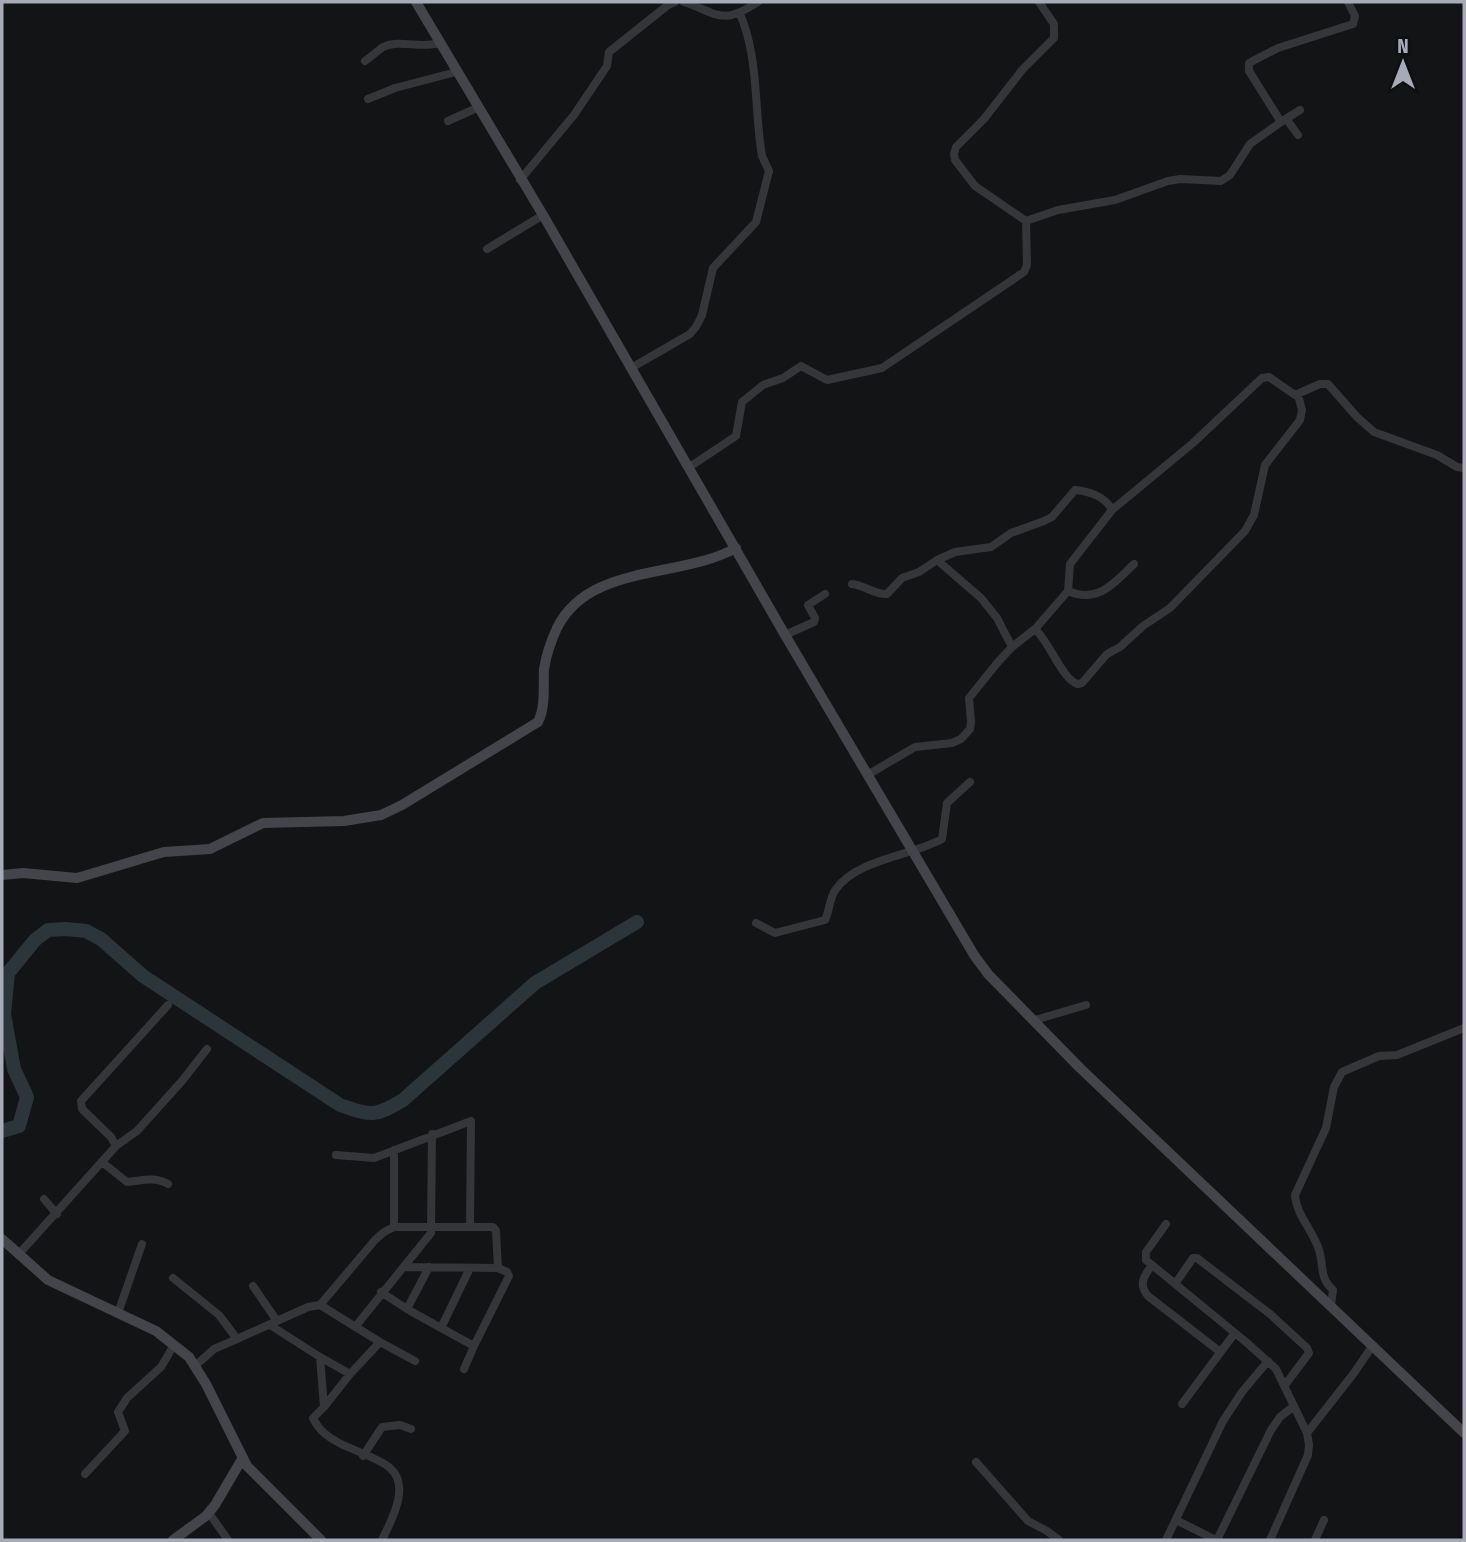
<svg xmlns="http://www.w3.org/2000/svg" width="1466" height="1542" font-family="'Fira Sans Condensed',sans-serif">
<rect width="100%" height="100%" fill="#131415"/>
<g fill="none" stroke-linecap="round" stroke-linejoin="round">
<path stroke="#2c353a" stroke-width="14" d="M2,1131L19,1126L27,1097L14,1069L4,1014L8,973L35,940L48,930L66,929L86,931L101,939L143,976L340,1105C371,1116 375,1117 403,1100L535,983L637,922"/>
<path stroke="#35363a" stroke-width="8" d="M684,2C720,14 721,26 758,2
M1039,2L1054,24V38L1022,70L984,119L956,147L954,154L955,160L975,186L1026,221L1058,210L1115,200L1168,181L1180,179L1221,181L1230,175L1250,144L1281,122L1249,71V63L1278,48L1353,24L1355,16L1348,2
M365,61C371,57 377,51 383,47C400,39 420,49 439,43
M368,99L395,88L456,72
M1287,120L1298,135
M448,121L479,107
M1281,122L1300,110
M520,180L574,115L607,66L609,52L668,5L675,2
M487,249L543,215
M631,368L690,334L696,327L702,315L713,268L756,222L769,171L762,156C754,109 759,58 740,14
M688,468L736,436L742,402L763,385L783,378L801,366L827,380L882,368L1024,272L1027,265L1026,221
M852,584C864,585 875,595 887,594L902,578L919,572L937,560
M1068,591C1098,604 1114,583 1134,564
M1035,629C1049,641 1063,681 1078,684L1082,683L1107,654L1120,647L1143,626L1170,608L1245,531L1254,515L1265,465L1300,420L1302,410L1298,395
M785,635L814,622L815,618L808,605L825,594
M1012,647L997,618L981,598L937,560L955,552L991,547L1011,533L1044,521L1052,517L1075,490C1089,491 1106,497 1112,510
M869,774L915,747L952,743L961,739L970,729L971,722L969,698L998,662L1012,647L1035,629L1068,591L1070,564L1112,510L1193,443L1262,378L1269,377L1295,395L1320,384H1328L1357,417L1374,432L1437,455L1457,467L1464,468
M756,923L775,933L825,920C830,910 829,898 836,889C858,859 911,856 942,839L947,803L970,782
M1035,1020L1086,1005
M116,1146L137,1131L182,1081L207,1049
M336,1155L374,1158L471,1121L470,1227
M102,1162L127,1182C141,1181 154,1176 168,1184
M44,1199L57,1214
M1166,1224L1146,1252V1260L1246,1342L1276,1369L1307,1433L1354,1373L1373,1345
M394,1227H493L496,1231L498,1268L404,1267
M18,1255L116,1146L111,1137L82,1109L81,1101L168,1005
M1152,1265C1144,1276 1138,1284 1148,1296L1219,1351
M173,1278L219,1315L237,1339L214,1349L195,1366
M1175,1284L1193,1258H1197L1270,1314L1307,1348L1309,1353L1285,1385
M381,1292L407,1309L429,1267
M320,1305L375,1240L384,1232L394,1227V1150
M1331,1305L1333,1290C1319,1278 1324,1265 1319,1250C1313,1231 1296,1214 1295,1195L1326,1128L1334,1087L1342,1072L1379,1056L1397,1055L1464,1028
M407,1309L441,1328L470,1268
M118,1313L142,1244
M277,1321L308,1307L320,1305L380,1342L350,1374L320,1357
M270,1325L320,1357L324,1407L313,1418C319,1431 328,1437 341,1444C353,1450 382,1460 390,1468C411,1486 391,1521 382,1540
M355,1327L431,1233L432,1134
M441,1328L474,1346L509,1276L507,1272L498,1268
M237,1339L277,1321L253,1286
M380,1342L415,1361
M464,1369L474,1346
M1182,1404L1234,1334
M324,1407L350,1374
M363,1456L382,1427L400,1425L411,1429
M976,1462L1028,1521L1047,1531L1059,1540
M85,1474L125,1431L118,1412L127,1398L161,1367L174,1345
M209,1513L228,1540
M1176,1520L1216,1540
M1166,1540L1223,1421L1242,1392L1268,1361
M1217,1540L1271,1430L1280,1417L1294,1406
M1270,1540L1308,1455L1309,1445L1307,1433
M1315,1540L1324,1520"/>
<path stroke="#43454a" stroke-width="10" d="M416,2L543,215L785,635L974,955L988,974L1080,1068L1464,1433
M2,875L23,873L77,878L164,852L210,849L263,823L344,821L381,815L402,805L538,722C546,706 543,686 544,669C546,656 551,641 557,628C589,563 680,579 736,548
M2,1239L48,1280L156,1331L189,1357L206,1384L247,1466L321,1540
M173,1540L206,1516L215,1505L242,1459"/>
</g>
<rect width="1466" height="1542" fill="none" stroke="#a6abb5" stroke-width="7"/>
<g transform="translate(1403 63)" stroke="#0e0f10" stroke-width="5" paint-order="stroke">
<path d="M0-5L12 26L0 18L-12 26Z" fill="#a6abb5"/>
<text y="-10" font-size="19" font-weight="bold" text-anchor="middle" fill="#a6abb5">N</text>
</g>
</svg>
